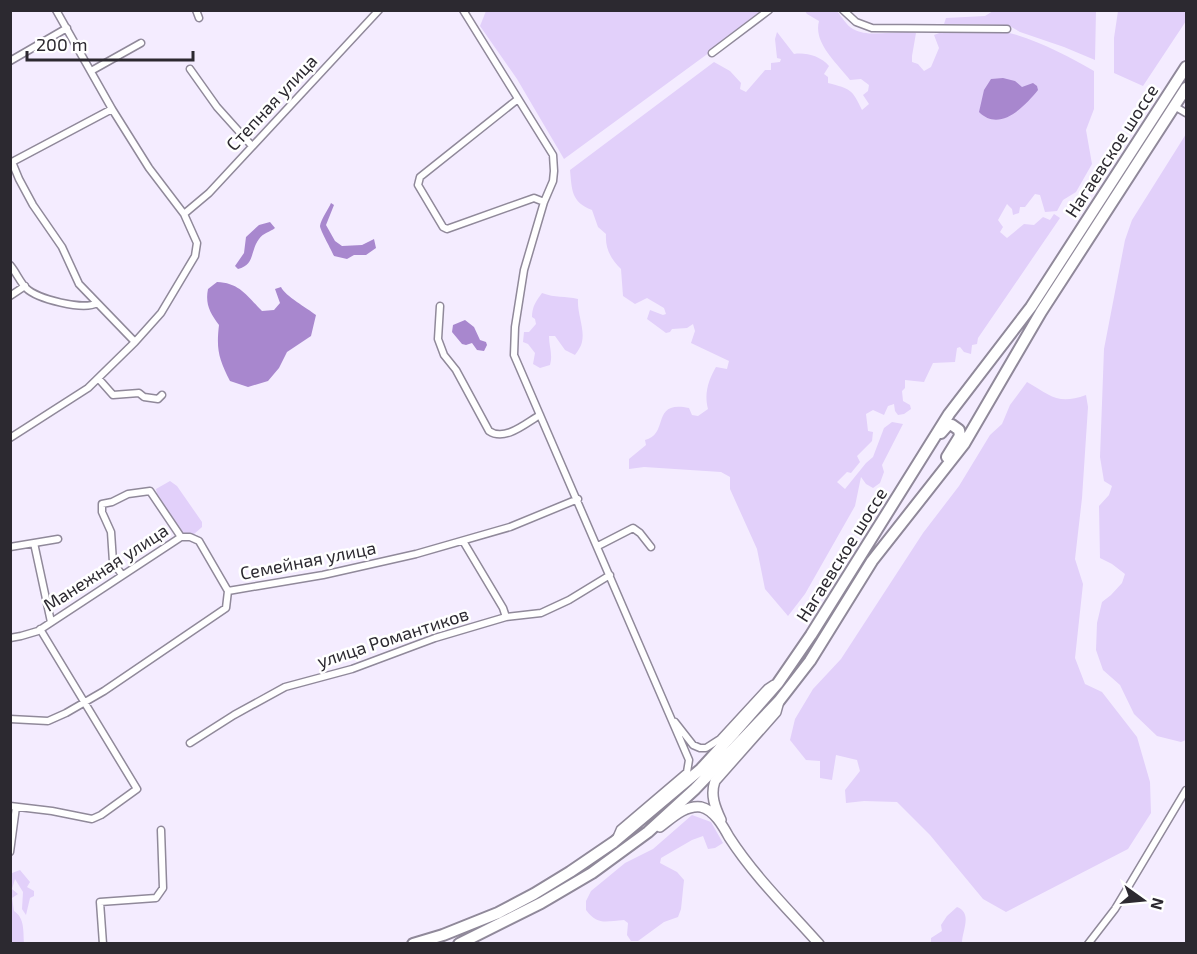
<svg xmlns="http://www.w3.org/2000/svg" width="1197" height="954" font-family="'Exo 2',sans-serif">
<rect width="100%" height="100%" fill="#f4ecff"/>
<path fill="#e2d0fa" d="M1002,10L1096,11L1095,60L1064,47L1020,32L1008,25L944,24L946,18L985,16L993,11Z
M486,11H766L564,159L517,79L480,26Z
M805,11H837C841,16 847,26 853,29C871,39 897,29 916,33L912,56V62L918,64L924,71L931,67L939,48L934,35C987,13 1049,45 1094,71V109L1086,130L1092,164L1076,192L1063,200L1057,211L1045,212L1040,195L1035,194L1025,207H1020L1019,213L1013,215L1012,209L1007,204L998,220L1003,227L1000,232L1007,238L1024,224L1034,225L1043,217L1050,220L1054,214L1060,218L978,338L977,344L972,345L971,354L964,352L960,347L957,348L955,362L933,363L924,382L905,380V388L902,391L903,401L910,405L911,409L904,414L898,415L895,411L894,404L888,406L884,415L873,410L866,414L868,431L873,432L872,441L857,456L860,462L851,473L847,472L837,482L845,489L866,463L873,457L884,428L892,422L903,424L882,465L884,472L880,483L873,488L866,484L861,477L855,506L805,594L788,616L765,589L757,549L730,489V477L721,472L644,467L629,469V459L646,445L645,440C670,434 650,400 689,408L692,415L698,416L708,409C704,394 708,381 716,367L727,369L729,361L691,343L695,331L693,324L687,328L672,329L670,332L666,333L647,319L650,310L663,315L666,314L664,308L647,298L635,304L623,296L621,269C611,259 605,249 606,234L598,227L592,210C571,202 572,190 570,170L714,62L730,71L741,83L740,89L746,92L765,70H771V63L780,62L781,59L777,58L775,39L777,32L794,54C805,52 821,56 829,66L824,74L828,77V83C851,89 852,89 862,110L869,104L863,95L868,91L869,85L861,79L850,80C837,63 813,43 819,21L807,14Z
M1118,11H1186V21L1143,86L1114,73V38Z
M1186,134V740L1181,742L1157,736L1134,714L1120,685L1103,670L1096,650L1097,623L1102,602L1111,595L1122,583L1125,574L1112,564L1100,558L1099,506L1109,495L1112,486L1104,481L1100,457L1104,349L1125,240L1132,220Z
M542,293C555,298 565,296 578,299C577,314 585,328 582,342C581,347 577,352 575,355L565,350L555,336H549C549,347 553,354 550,365L540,368L533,364L535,353L528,344L523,342L524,332H529L536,324L535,319L532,317C532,307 536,301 542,293Z
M1027,382C1051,396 1058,405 1086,395L1088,407L1082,498L1075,559L1083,584L1075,658L1085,684L1102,692L1137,737L1150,782L1151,813L1128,849L1006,912L983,899L930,835L897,802L864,801L846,803L845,790L860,771L857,760L836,755L832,780L820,778V761L806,760L790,740L795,719L813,689L841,659L923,533L959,486L990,435L1002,424L1010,405Z
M170,481L177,486L202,522V527L193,535L179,532L157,494L156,489Z
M692,815L711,822L723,843L715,848L708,849L703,836L692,840L661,858L660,863L677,872L684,880L681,909L678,917L664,922L638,941H631L627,935L628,923L624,920C606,921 598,926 586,910V901L591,891L625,863L653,849Z
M20,870L30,882L27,887L34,891V896L30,898L26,915L22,909L23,892L15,879L12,889L18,894L12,898L14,911C25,918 23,932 24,943H11V878L12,873Z
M957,907C973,913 962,931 962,943H931V938L942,931L941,925L947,916Z"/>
<path fill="#a887ce" d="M1003,78L1015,81L1022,87L1033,83L1037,86L1038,90C1025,106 1000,133 979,112L984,90L991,79Z
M331,203L334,205L326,225L335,241L342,246L362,245L374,239L376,248L366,255H354L347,259L334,256C332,251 320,230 320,226C321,219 328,210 331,203Z
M270,222L275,228C270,232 263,233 259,239C250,251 255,265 238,269L235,266L244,253L246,237L259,225Z
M217,282C240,283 247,296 262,311L274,310L280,303L275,289L281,287C285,296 307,308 316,315L311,336L287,352L279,368L268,381L248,387L230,381C219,359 216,350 219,325C210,313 205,304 208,289Z
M465,320L474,327L480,340L486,342L487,345L484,351L477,350L472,343L466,345L462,344L452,332L453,325Z"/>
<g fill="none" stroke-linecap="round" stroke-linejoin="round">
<defs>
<path id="street" d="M196,10L199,18
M463,10L553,155L554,171L553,181L544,202L524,270L515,327L514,355L689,760L687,772L620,829L617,836
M843,10L856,22L872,28L1007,29
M712,53L769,10
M10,61L67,28
M190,69L217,107L252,146
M91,71L141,43
M518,99L420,177L418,185L443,227L447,229L534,198L544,202
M1174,106L1186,113
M14,161L112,109
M12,162L19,179L33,205L62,247L79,284L135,342
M184,214L209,193L379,10
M10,265C16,272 20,282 26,288C37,299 84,311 97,303
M10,296L25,286
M440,306L438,339L444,355L456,370L489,431C505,442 526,423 540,415
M98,378L113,395L139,393L144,397L158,399L162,395
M10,438L88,388L135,342L161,313L195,256L197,243L184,214L149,168L112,109L56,10
M463,541L503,608L506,617
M34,543L58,539
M598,546L633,528L640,533L651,547
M10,547L34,543L51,622
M122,575L113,562L111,532L102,512V504L112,502L128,494L150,491L181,537
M10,638L21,636L38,631L181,537H190L199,541L228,591
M10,719L48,721L66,713L104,691L226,608L228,591L323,575L416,554L510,527L578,499
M675,722L693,745L700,748H706L720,739L767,688L773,684
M190,743L234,715L285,687L352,669L435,638L506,617L541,613L569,600L610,575
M10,806L52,811L92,819L101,815L137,789L40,629
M10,852L16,807
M103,944L100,902L156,898L163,888L161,830
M1088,944L1115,909L1186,790"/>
<path id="secondary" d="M721,820C715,807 710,795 715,781L776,712L779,701
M660,827C672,818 685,805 701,807C714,810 723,826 729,837C754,876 788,909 819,944"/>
<path id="primary" d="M941,433L948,425H952L959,430L960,436L947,457
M413,944L443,935L498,913L534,894L570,872L614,842L701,769L735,732L778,683L811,635L949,414L1031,307L1186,67
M459,944L541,903L592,873L648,832L695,789L779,701L810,661L872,561L964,444L1041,312L1186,88"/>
</defs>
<use href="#street" stroke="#90899a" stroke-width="9"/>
<use href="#secondary" stroke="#90899a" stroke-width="12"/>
<use href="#primary" stroke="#90899a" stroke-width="14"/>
<use href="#street" stroke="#fff" stroke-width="6"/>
<use href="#secondary" stroke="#fff" stroke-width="9"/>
<use href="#primary" stroke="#fff" stroke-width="10"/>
</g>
<g text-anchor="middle" stroke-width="5" stroke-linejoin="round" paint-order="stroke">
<g font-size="18" fill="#2c2930" stroke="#fff">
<text transform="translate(272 103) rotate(-47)" y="6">Степная улица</text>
<text transform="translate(1112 151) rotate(-57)" y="6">Нагаевское шоссе</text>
<text transform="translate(842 555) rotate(-58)" y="6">Нагаевское шоссе</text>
<text transform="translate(308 561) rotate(-11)" y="6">Семейная улица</text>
<text transform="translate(106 568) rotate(-33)" y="6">Манежная улица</text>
<text transform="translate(393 638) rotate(-18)" y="6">улица Романтиков</text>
</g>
</g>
<rect width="1197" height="954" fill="none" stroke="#2c2930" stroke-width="24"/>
<g transform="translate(1143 900) rotate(105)" stroke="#ffffff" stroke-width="4.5" paint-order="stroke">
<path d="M0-4.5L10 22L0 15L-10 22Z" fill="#2c2930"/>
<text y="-9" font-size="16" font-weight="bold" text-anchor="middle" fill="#2c2930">N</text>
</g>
<path d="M27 51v9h166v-9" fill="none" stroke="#2c2930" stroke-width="3"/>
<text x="36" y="51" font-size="18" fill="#2c2930" stroke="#ffffff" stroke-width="4.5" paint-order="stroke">200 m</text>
</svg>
